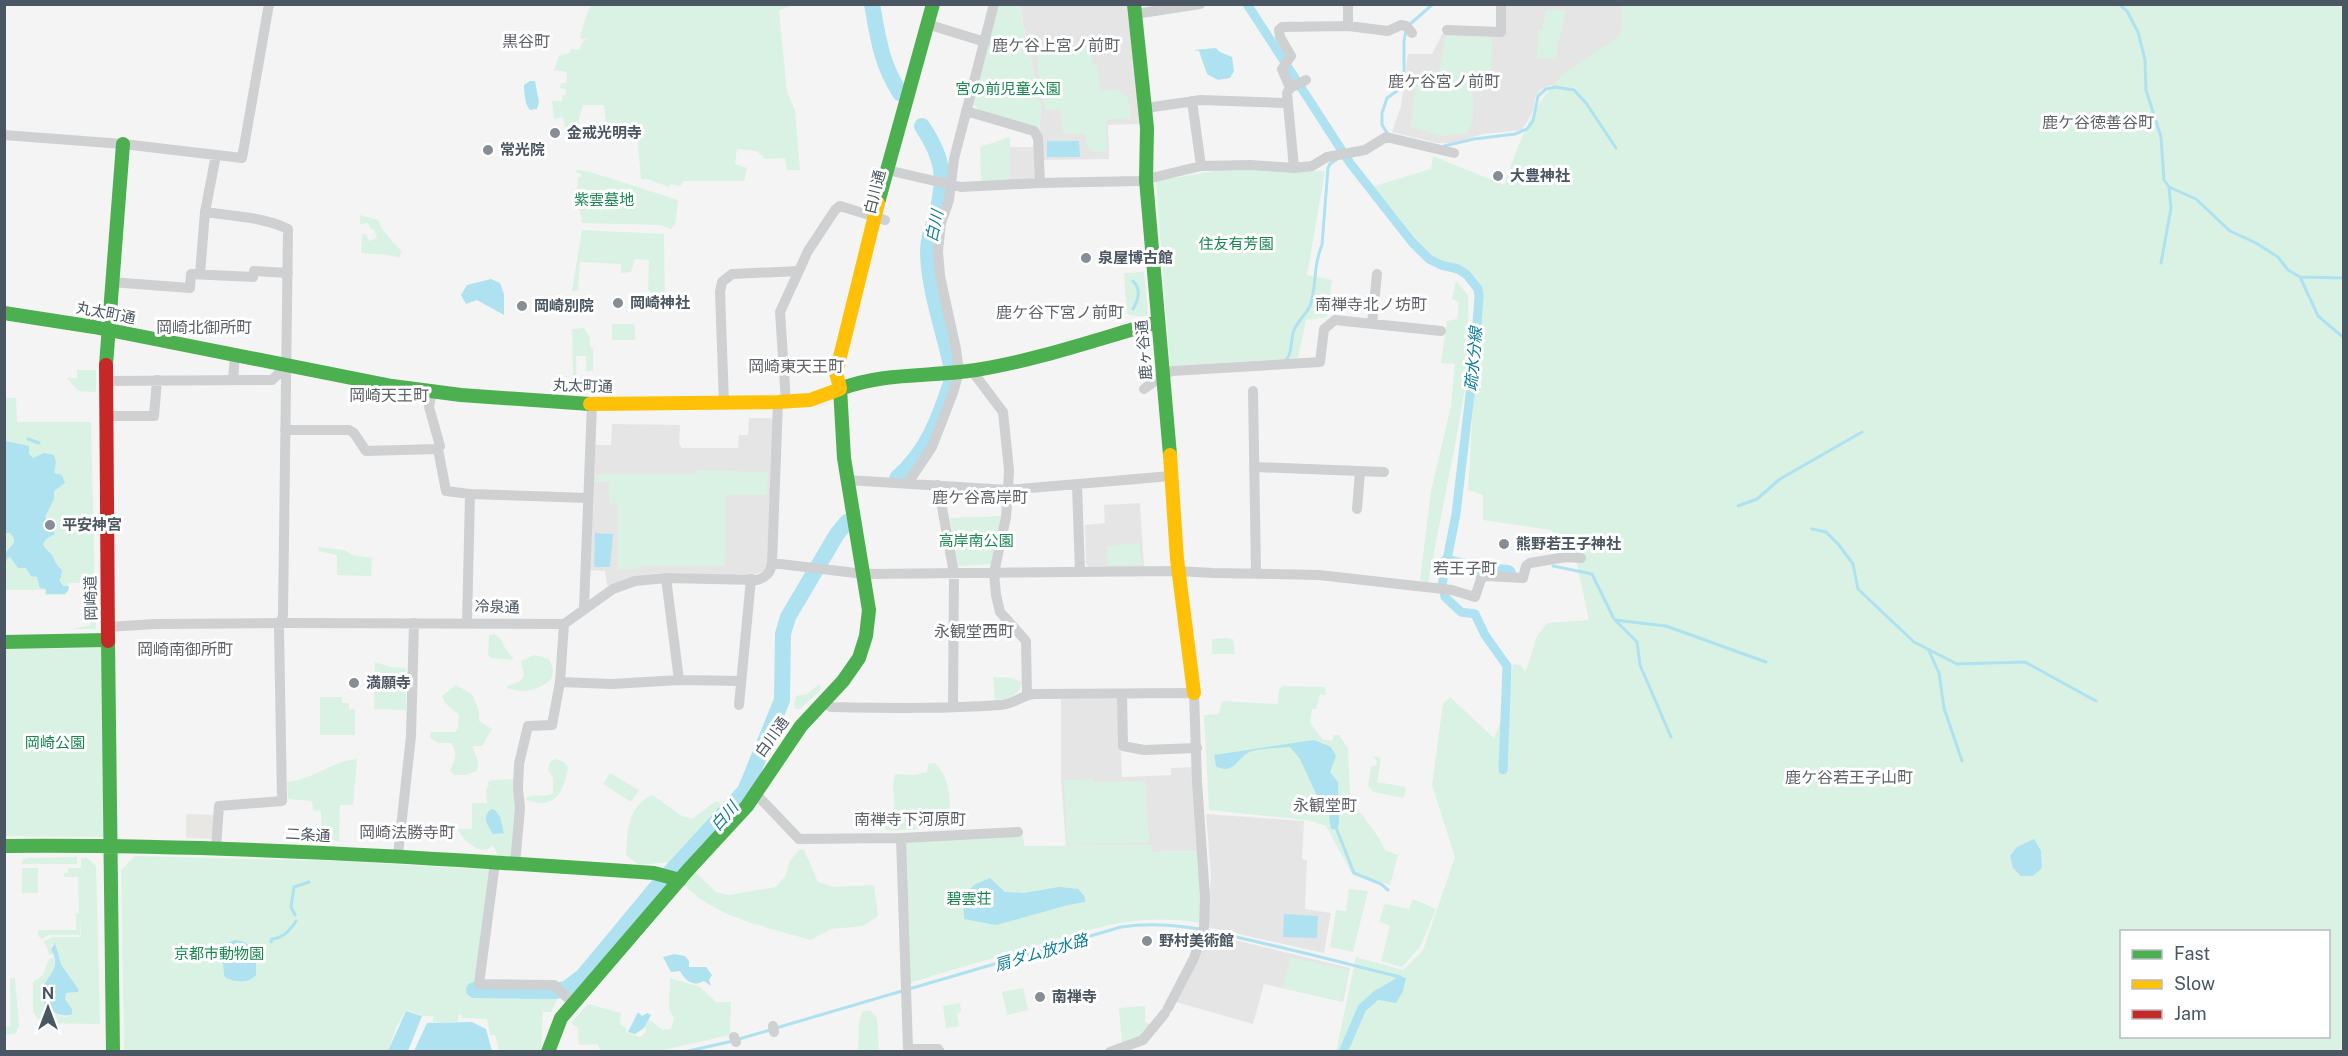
<svg xmlns="http://www.w3.org/2000/svg" width="2348" height="1056" font-family="'Public Sans','Noto Sans JP',sans-serif">
<rect width="100%" height="100%" fill="#f4f4f4"/>
<path fill="#e8e7e3" d="M186,814L217,815L212,839L186,838Z"/>
<path fill="#e6e5e6" d="M1019,4L1128,5L1141,124L1108,125L1109,159L1041,160L1039,135L1041,108Z
M1505,5H1623V23L1618,50L1562,85H1550L1539,91L1535,98L1533,112L1522,130L1483,134L1453,143H1437L1392,132L1401,106L1408,54H1432L1442,34H1505Z
M1010,147H1034L1035,177L1032,180L1010,181Z
M749,418H770L773,420L767,567L764,571L753,575L658,573L640,576L607,586L605,571L588,570L595,445H611L612,424L680,425L679,444L682,448H738L739,435H748Z
M1140,503L1144,567L1090,568L1086,564L1085,525L1105,523L1104,505Z
M1061,699H1119L1122,777L1171,775V768L1193,767L1199,851L1152,852L1151,845L1066,846L1061,778Z
M1206,814L1304,821L1302,859L1307,860L1305,909L1331,913L1324,953L1207,927L1211,876Z
M1206,933L1350,968L1343,1002L1264,984L1253,1024L1176,1002Z"/>
<path fill="#d9f2e3" fill-rule="evenodd" d="M638,4L792,5L779,11L787,92L795,110L800,170H787L785,158L765,159L757,151L737,149L735,164L747,168L744,181H684L680,186L671,184L669,187L647,179H641L637,133L607,130L604,105H583L579,118L580,137L568,139L563,117L554,119L552,101H562V95H566V89L560,88L561,83H566L567,72L554,70L559,56L569,53L571,49L579,50L583,41L588,38L582,39L580,37L588,10L592,5Z
M999,5L1019,6L1041,108L1039,129L980,111L972,103Z
M1622,5H2343V1051L1336,1052L1356,957L1403,970L1423,950L1455,857L1432,785L1443,704L1450,697L1494,738L1508,703L1513,664L1520,665L1526,671L1537,636L1547,623L1589,620L1577,564L1551,530L1483,520V495L1468,490L1480,286L1426,252L1374,186L1431,169L1433,156L1504,185C1517,149 1531,105 1560,78C1578,62 1601,49 1621,35ZM2122,932H2328V1036H2122Z
M1546,10L1566,11L1555,59L1537,58L1538,30H1542Z
M1446,36L1492,37L1491,76H1473V118L1468,133L1443,136L1410,127L1417,75L1439,71Z
M1091,47L1093,65H1097L1100,91L1118,89L1121,93L1128,97L1131,118L1106,120L1107,151L1094,152L1086,145V134L1063,133L1060,109L1045,110L1038,71V54Z
M1010,137V181L981,183L980,147Z
M1227,169L1325,171L1307,275L1332,280L1327,317L1306,320L1298,358L1170,366L1156,181Z
M576,170L590,172L678,200L675,225L671,229L660,225L582,223L578,202L580,193L577,192L578,177H581V174L576,172Z
M360,215L378,220L383,230L402,252L399,258L389,255L361,253L362,234H366L369,241L377,238L374,230L371,229L368,223L360,224Z
M582,230L664,234L665,309L651,310L652,294L648,290L649,260L635,259L631,272L621,273V264L580,262L578,291H572Z
M1144,272L1148,313L1147,316H1135L1127,314L1124,273Z
M1456,281L1468,295L1469,365L1456,440L1428,583L1420,580L1431,491L1451,406L1455,364L1441,363L1447,321L1457,319L1459,302L1452,299Z
M612,324H633L635,326V340H612Z
M584,328L590,338V347L593,348V371H586V356H576L577,384L573,383L572,329Z
M77,370H96V392L78,391L67,378H77Z
M5,398H16L17,422H91L96,629H73L90,625L89,583H69L64,595H45V590H5Z
M696,470L768,472L767,495H726L725,566L642,565L640,568L618,570V504L609,503V482H595V474L696,475Z
M1001,516L993,564L958,566L950,518Z
M1139,543L1142,565L1108,566L1106,546Z
M318,547L344,550L352,555L372,558L371,576L337,575V555L319,551Z
M495,634C504,640 504,651 513,657L512,660L491,658L488,655L489,635Z
M1226,638L1233,639L1235,654H1212V639Z
M104,648L105,837L5,836L4,649Z
M535,655L549,659L553,669L552,678C541,690 522,694 507,688V686L519,682L524,676L521,661Z
M375,662L390,667L406,668V710L374,709Z
M993,677L1012,678L1022,682C1020,696 1008,699 995,700Z
M456,685L472,694L479,711V721L492,729L482,746H472L478,761L477,771L466,775H454L450,771C454,760 459,754 451,743H438L430,738L431,732H455L458,729L459,715L445,703L442,696Z
M818,685L821,686L820,691L800,709H796L794,705L796,696L807,694Z
M1282,686L1325,687L1326,695L1320,694L1316,709H1312L1310,723L1322,739L1332,741L1334,735H1339L1348,748L1350,798L1379,838L1385,850L1398,855L1390,885L1352,874L1326,826L1307,820L1209,810L1204,715L1219,714L1222,701L1278,704L1279,690Z
M320,697H342V703H349V709H355V735H320Z
M1373,756L1381,758L1377,782L1406,787L1404,798L1373,792L1368,786L1371,767L1376,765L1377,761Z
M357,759L353,805H340L339,841L322,839L321,811L313,810L312,801L288,799L287,782C312,780 332,761 357,759Z
M555,759L564,762L568,768C563,793 555,811 525,799C534,792 545,799 553,793V778L548,770L550,762Z
M935,763C951,779 950,800 950,821C928,828 910,831 886,830L883,822L887,817L894,814C896,800 891,788 895,774L914,775L927,772L928,764Z
M610,773L639,790L631,802L603,784Z
M515,779L517,809L512,859L499,858L493,845C483,857 464,843 458,829H472V803H487L486,790L489,785L487,783L491,780Z
M1094,779V782L1145,781L1149,842L1067,845L1064,780Z
M652,795L682,816L692,819L716,801L723,805L724,811L679,858L670,862L639,865L626,855C628,830 627,807 652,795Z
M1023,833L1024,846L1152,845V852L1199,851L1201,923C1135,912 1091,929 1029,948C989,959 949,971 909,983L902,838Z
M800,849L804,850L818,882L834,887L874,885L878,916L863,926L831,929L811,940C770,928 712,917 684,884L695,872L716,892L729,895L776,887L786,875L789,862Z
M135,856L338,861L492,870L473,992L555,993L559,996L551,1012H543L541,1051H499L495,1035H490L487,1019L462,1018L461,1014H459L457,1022H433V1016H423L406,1010L396,1028L388,1051H124L121,870Z
M77,857V864H22V860L29,858Z
M81,858H87L96,866L100,1024L41,1023L33,1012V982L43,975L49,959L54,957V970L42,990C42,1005 53,1016 67,1017L72,1014V1009L65,999L66,993L78,992L79,990L57,957L56,944H52L51,949L54,954L49,955L47,947L43,942L52,937H81V918L80,935H49L42,939L38,936V930H76V913H79L78,877H64V873H68V868H81Z
M22,868H38V893H22Z
M1349,889L1368,891L1353,952L1330,947L1336,910L1346,911Z
M1413,899L1436,909L1420,947L1402,967L1381,961L1390,926L1379,921L1385,904L1409,909Z
M1290,957L1349,970L1342,1001L1283,988Z
M10,978H15L19,1026L15,1034L5,1035V1027H10Z
M670,978L700,987L716,1002H731L730,1035L663,1050L600,1051L598,1044L579,1045L578,1028L571,1023L588,1004L621,1013L620,1024L626,1028V1032L640,1037L646,1032L645,1026L649,1020L663,1030L671,1029L674,1018L669,1010Z
M1023,988L1028,1010L1007,1015L1002,992Z
M960,1003L961,1012L957,1013L959,1026L946,1028L943,1006Z
M1145,1006V1022L1150,1025L1141,1036L1122,1043L1119,1008Z
M870,1010L877,1018L879,1051H857C861,1038 856,1025 862,1012Z"/>
<path fill="#aee2f0" d="M1216,48L1220,52L1232,57L1234,71L1230,78L1218,80L1207,74L1199,51L1194,50Z
M530,81H535L539,102L537,109L530,110C525,105 524,92 524,85Z
M1047,141H1079L1080,157H1047Z
M491,279L500,283L504,294V315L477,300L466,304L461,295L467,285Z
M5,441L29,446V454L33,458L44,453L54,455L56,462L54,473L62,475L65,483L54,491V499L45,517L55,534L46,539L43,544C45,550 48,550 52,555C56,562 54,563 62,570L61,578L59,580L63,586H69L68,591L65,594H46V589L40,588L37,577L31,576L26,568H18L10,557L7,558L5,568L6,552L14,543V538L10,533H5Z
M595,533L613,534L610,567H594Z
M1314,740L1331,747L1336,756L1330,772L1338,782L1339,823L1337,830L1331,829L1327,802L1317,796L1300,759L1290,747C1278,748 1263,748 1252,751C1238,755 1234,777 1216,766L1214,755Z
M491,809L495,810L500,817L504,833L493,834C488,825 481,818 491,809Z
M2034,839L2041,851L2042,868L2033,876H2021L2013,868L2010,856L2017,847Z
M990,878L1005,892L1024,893L1059,887L1078,889L1085,897V902L1068,905L996,925L964,919L963,896L974,885Z
M1284,914L1318,916L1317,938L1283,937Z
M234,940C243,940 253,945 253,955L256,961V975C248,984 236,982 226,978L224,975L222,949L226,950L228,945L226,944Z
M55,943L61,964L79,990L78,992L66,993L65,999L72,1009V1014C60,1020 41,1007 42,993C44,976 63,971 51,949Z
M674,954L685,956L689,961V967H706L712,975L709,980L711,986L704,981C694,987 685,981 680,971L671,972L663,957Z
M1400,976L1406,978L1403,991L1396,1003L1368,998L1373,992Z
M406,1011L422,1016L408,1051H388Z
M638,1012L642,1016L647,1013L651,1015L644,1028L635,1034L628,1032Z
M472,1022L486,1029L492,1051H414L427,1023Z"/>
<g fill="none" stroke-linecap="round" stroke-linejoin="round">
<path stroke="#aee2f0" stroke-width="3" d="M2119,4L2127,11L2138,32L2145,60L2146,90L2161,137L2164,180L2169,187L2196,199L2230,231L2256,243L2278,257L2288,270L2300,277L2344,278
M1409,25L1433,4
M1388,134L1382,125V113L1387,98L1397,91L1404,75V41L1406,31
M1444,146L1474,139L1515,134L1527,129L1533,121L1538,96L1546,89L1555,87L1574,90L1586,103L1616,148
M2161,263L2171,208L2169,188
M2300,277L2318,316L2344,338
M1133,281C1142,290 1138,300 1133,309
M1285,361C1293,354 1290,340 1294,330C1298,321 1306,314 1310,306C1317,287 1313,263 1322,245L1328,168L1330,164L1337,159
M28,439L39,443
M1738,506L1757,499L1780,479L1862,432
M1812,529L1826,532L1839,545L1853,564L1858,589L1914,642L1957,664L2025,662L2096,701
M1553,566L1592,574L1614,619L1637,642L1640,665L1671,737
M1615,620L1666,626L1766,662
M1929,651L1939,673L1944,708L1962,761
M1337,830L1354,873L1381,884L1388,890
M295,915L291,907L294,887L309,882
M271,942L272,939C283,938 290,931 296,921
M909,989L1121,927C1171,919 1218,933 1266,944C1311,954 1355,966 1400,977
M776,1028L902,991
M739,1039L770,1030
M684,1052L733,1041"/>
<path stroke="#aee2f0" stroke-width="9" d="M1247,4L1350,163L1412,242L1429,259L1441,265L1458,269L1467,275L1478,289L1479,296L1475,352L1456,514L1442,585L1445,597L1461,612L1475,614L1485,635L1507,666L1503,770
M1343,1052L1362,1008L1378,994"/>
<path stroke="#aee2f0" stroke-width="16" d="M872,4C878,38 881,63 900,93
M922,126C944,159 946,178 936,217C932,229 928,239 928,253C929,290 943,329 951,365
M897,478C928,451 939,418 952,380
M1447,563L1479,570L1508,573
M474,990L554,991L566,989L583,976L656,888L745,791L782,700L783,634L788,617L837,534L847,522"/>
<path stroke="#ced0d2" stroke-width="10" d="M1135,14L1200,4
M927,24L985,42
M1348,26V4
M1447,30L1501,32V4
M1290,88L1282,69L1291,56L1280,37L1279,30L1282,27L1348,26L1388,31L1401,25L1406,26L1412,33
M1192,101L1201,166
M1146,108L1201,100L1286,103
M966,111L1034,131L1038,138L1040,183
M4,135L123,144L242,158L269,4
M216,155L205,212C232,216 264,217 288,229L283,615L279,628L282,801L219,806L216,848
M1294,168L1287,93L1290,88L1306,80
M887,170L961,187L1040,183L1139,181L1201,166L1251,165L1294,168L1312,166L1327,157L1365,150L1386,137L1454,153
M200,274L205,212
M111,282L190,288L191,274L253,277L254,271L288,273
M1372,324L1377,274
M972,371L1003,412L1009,470L1008,490L1006,517L994,573L996,595L1000,612L1026,641L1027,694
M233,380L235,355
M106,381L272,380L287,366
M1144,389L1163,375L1172,371L1320,362L1324,329L1335,320L1441,331
M1253,391L1256,573
M786,402L780,312L808,251L835,210L840,206L885,220
M724,403L720,292L722,282L732,274L799,271
M106,416H154L157,380
M285,430H349L354,433L366,451L438,449L440,446L429,407L432,392
M438,449L446,491L470,494
M1254,467L1384,472
M847,480L1008,490L1171,476
M908,483L932,447L953,393L959,372L956,349L940,276L938,251L941,223L949,200L954,159L994,4
M938,485L954,573L953,707
M1077,485L1080,572
M1357,509L1360,472
M772,563L864,574L1178,571L1213,573L1319,575L1452,590L1475,597L1481,579L1486,576L1523,578L1526,566L1530,563L1566,557L1581,558
M666,578L679,680
M584,608L592,404
M467,623L470,494L588,498
M107,627L155,624L289,623L564,624L613,589L635,581L666,578L757,580C766,577 771,573 772,563L778,402
M560,682L612,684L679,680L740,681
M1122,694L1123,746L1144,750L1197,748
M823,702L831,707C887,708 944,709 1000,705C1015,704 1022,695 1034,694L1194,693L1197,782L1205,897L1204,927L1194,958L1168,1008
M739,705L751,579
M755,793L799,839L901,838
M398,855L411,736L414,623
M495,863L479,984L554,985L573,1003
M515,864L520,808L518,788L519,764L528,726L552,725L560,682L564,624
M773,1026L774,1032
M734,1037L736,1042
M940,1052L938,1049H908L901,838L1018,832
M1110,1052L1143,1040L1165,1013"/>
<path stroke="#4caf50" stroke-width="14" d="M1134,4L1147,128L1146,180L1170,455
M878,203L933,4
M4,313L94,327L392,386L461,395L590,404
M106,365L123,144
M840,389C884,372 930,377 976,370C1038,360 1098,339 1158,322
M108,641L113,1052
M4,642L108,640
M4,846C221,844 437,858 654,873L680,880
M548,1052L561,1018L688,870L747,806L801,726L843,681L859,658L866,636L869,610L844,458L840,388"/>
<path stroke="#ffc107" stroke-width="14" d="M840,388L836,373L878,203
M590,404L778,402L810,400L840,389
M1170,455L1177,559L1194,693"/>
<path stroke="#c62828" stroke-width="14" d="M106,365L108,641"/>
</g>
<g fill="#868d94" stroke="#fff" stroke-width="2">
<circle cx="555" cy="133" r="6"/>
<circle cx="488" cy="150" r="6"/>
<circle cx="1498" cy="176" r="6"/>
<circle cx="1086" cy="258" r="6"/>
<circle cx="618" cy="303" r="6"/>
<circle cx="522" cy="306" r="6"/>
<circle cx="50" cy="525" r="6"/>
<circle cx="1504" cy="544" r="6"/>
<circle cx="354" cy="683" r="6"/>
<circle cx="1147" cy="941" r="6"/>
<circle cx="1040" cy="997" r="6"/>
</g>
<g text-anchor="middle" stroke-width="6" stroke-linejoin="round" paint-order="stroke">
<g font-size="15" fill="#17864f" stroke="#fff">
<text x="1008" y="94">宮の前児童公園</text>
<text x="604" y="205">紫雲墓地</text>
<text x="1236" y="249">住友有芳園</text>
<text x="976" y="546">高岸南公園</text>
<text x="55" y="748">岡崎公園</text>
<text x="969" y="904">碧雲荘</text>
<text x="219" y="959">京都市動物園</text>
</g>
<g font-size="15" font-weight="bold" fill="#4a5661" stroke="#fff" text-anchor="start">
<text x="567" y="138">金戒光明寺</text>
<text x="500" y="155">常光院</text>
<text x="1510" y="181">大豊神社</text>
<text x="1098" y="263">泉屋博古館</text>
<text x="630" y="308">岡崎神社</text>
<text x="534" y="311">岡崎別院</text>
<text x="62" y="530">平安神宮</text>
<text x="1516" y="549">熊野若王子神社</text>
<text x="366" y="688">満願寺</text>
<text x="1159" y="946">野村美術館</text>
<text x="1052" y="1002">南禅寺</text>
</g>
<g font-size="15" fill="#4a5661" stroke="#fff">
<text transform="translate(875 192) rotate(-76)" y="5">白川通</text>
<text transform="translate(106 313) rotate(11)" y="5">丸太町通</text>
<text transform="translate(1144 350) rotate(-95)" y="5">鹿ヶ谷通</text>
<text transform="translate(583 386) rotate(2)" y="5">丸太町通</text>
<text transform="translate(91 598) rotate(-91)" y="5">岡崎道</text>
<text transform="translate(497 607) rotate(1)" y="5">冷泉通</text>
<text transform="translate(772 737) rotate(-54)" y="5">白川通</text>
<text transform="translate(308 835) rotate(3)" y="5">二条通</text>
</g>
<g font-size="16" fill="#5f6368" stroke="#fff">
<text x="526" y="47">黒谷町</text>
<text x="1056" y="51">鹿ケ谷上宮ノ前町</text>
<text x="1444" y="87">鹿ケ谷宮ノ前町</text>
<text x="2098" y="128">鹿ケ谷徳善谷町</text>
<text x="1371" y="310">南禅寺北ノ坊町</text>
<text x="1060" y="318">鹿ケ谷下宮ノ前町</text>
<text x="204" y="333">岡崎北御所町</text>
<text x="796" y="372">岡崎東天王町</text>
<text x="389" y="401">岡崎天王町</text>
<text x="980" y="503">鹿ケ谷高岸町</text>
<text x="1465" y="574">若王子町</text>
<text x="974" y="637">永観堂西町</text>
<text x="185" y="655">岡崎南御所町</text>
<text x="1849" y="783">鹿ケ谷若王子山町</text>
<text x="1325" y="811">永観堂町</text>
<text x="910" y="825">南禅寺下河原町</text>
<text x="407" y="838">岡崎法勝寺町</text>
</g>
<g font-size="16" font-style="italic" fill="#0c7c9b" stroke="#fff">
<text transform="translate(934 226) rotate(-78)" y="6">白川</text>
<text transform="translate(1473 359) rotate(-85)" y="6">疏水分線</text>
<text transform="translate(724 816) rotate(-49)" y="6">白川</text>
<text transform="translate(1041 952) rotate(-16)" y="6">扇ダム放水路</text>
</g>
</g>
<rect width="2348" height="1056" fill="none" stroke="#4a5661" stroke-width="12"/>
<rect x="2120" y="930" width="210" height="108" fill="#ffffff" stroke="#b7bbc0" stroke-width="1.5"/>
<rect x="2132" y="950" width="30" height="9" fill="#4caf50" stroke="#b7bbc0" stroke-width="1.5"/>
<text x="2174" y="960" font-size="18" fill="#4a5661">Fast</text>
<rect x="2132" y="980" width="30" height="9" fill="#ffc107" stroke="#b7bbc0" stroke-width="1.5"/>
<text x="2174" y="990" font-size="18" fill="#4a5661">Slow</text>
<rect x="2132" y="1010" width="30" height="9" fill="#c62828" stroke="#b7bbc0" stroke-width="1.5"/>
<text x="2174" y="1020" font-size="18" fill="#4a5661">Jam</text>
<g transform="translate(48 1008)" stroke="#ffffff" stroke-width="4.5" paint-order="stroke">
<path d="M0-4.5L10 22L0 15L-10 22Z" fill="#4a5661"/>
<text y="-9" font-size="16" font-weight="bold" text-anchor="middle" fill="#4a5661">N</text>
</g>
</svg>
